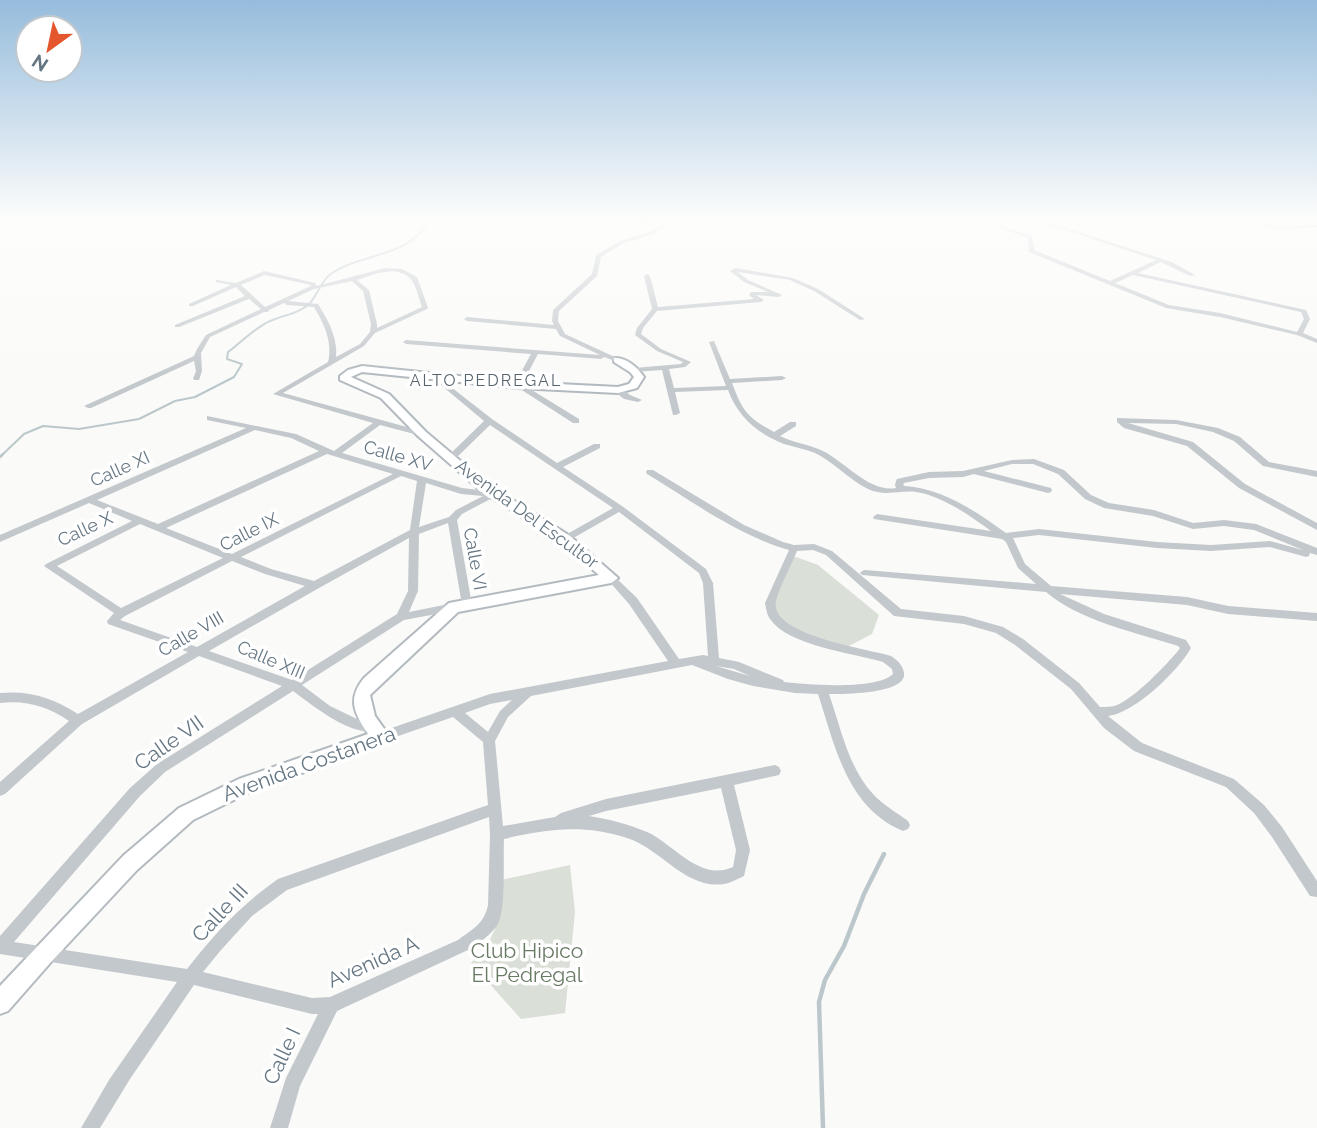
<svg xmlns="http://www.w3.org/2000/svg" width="1317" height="1128" font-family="Raleway,sans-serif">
<rect width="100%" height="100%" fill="#fafaf8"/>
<path fill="#dadfd7" d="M796,557L818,565L879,615L872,634L845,648L813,641L767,612L792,558Z
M570,865L575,912L565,1013L521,1019L471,963C496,940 503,914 501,880Z"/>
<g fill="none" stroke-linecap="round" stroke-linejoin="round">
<path stroke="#bbc7cb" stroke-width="2" d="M1,456L24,434L43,426L79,429L139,419L175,401L195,397L234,377L242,364L227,359L228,352C240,343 253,330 266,323C280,315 298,315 310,303C318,294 322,279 332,273C364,252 409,258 428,221"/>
<path stroke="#bbc7cb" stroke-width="2.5" d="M0,457L3,454"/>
<path stroke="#bbc7cb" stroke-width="4.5" d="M823,1128L819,1002L825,980L844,946L864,894L884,854"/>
<defs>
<path id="secondary" d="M614,358C626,357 637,367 644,377L637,388L618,393L518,388L362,372L351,377L389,394L426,432L489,485L570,536L618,578L611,583L458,612L370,695L375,716L390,737L387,742L252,791L193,820L137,870L51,962L8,1011L0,1014V986L123,856L179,808L239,779L368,734C354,713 347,699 364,678L449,603L599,575L560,542L481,491L418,436L381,398L340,380V376L348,370L362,366L518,382L618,387L629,384L634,377L630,372L614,362Z"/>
</defs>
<use href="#secondary" stroke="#b3babf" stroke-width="4"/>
<path fill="#c3c8cc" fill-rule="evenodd" d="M633,221H651L643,225Z
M668,221H674L654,234L624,243L601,257L597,276L559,311L558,321L565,334L619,359V361H615L604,357L601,359L538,354L522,384L579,419V423H573L514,385L531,354L406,344L403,342L406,340L600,355L560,336L556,329L467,321L464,319L467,317L554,325L552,321L553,310L592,274L596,255L620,241L650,232Z
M997,221H1001L1004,226L1032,236L1034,250L1110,281L1156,260L1037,221H1044L1172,262L1195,275L1190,276L1161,262L1138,273L1306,310L1310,319L1303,333L1317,339V343L1297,335L1220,317L1166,308L1029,252L1028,238L1000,228ZM1133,275L1301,312L1304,319L1297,332L1220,313L1169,305L1115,283Z
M1234,221H1246L1280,227L1317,225V227L1280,229Z
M385,268L402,269L417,277L428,308L427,309L375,333L364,346L283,393L425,432L426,434L422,436L380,425L342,453L462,488L496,492L497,494L496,496L462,514L457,520L472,605L471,608H463L462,605L448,523L419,534L418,591L409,612L454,603L458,604L459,607L458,610L404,620L302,685L330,706L357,719L375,723L377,727L375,731C350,736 312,705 293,691L165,772L140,796L14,942L187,969C214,934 242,904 278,879L488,805L483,742L453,717L381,742L377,741L375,737L377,733L490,694L668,661L629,604L608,580L606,578L608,576H614L637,598L679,659L703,655L708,656L703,583L699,573L619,512L568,541H562L560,539L562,537L613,508L490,425L454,460H448V456L484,421L429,375V373H433L492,419L557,463L594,444H600V448L563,467L622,506L706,569L713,583L719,658L739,662L783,680L784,682C808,685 877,690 893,674L892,669L883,662C853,653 788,646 770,619C767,615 766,608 765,603L789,550C737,535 692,501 647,474L646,472L647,470H653L744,525L783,542L794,545L814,544L832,551L901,609L964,616L1003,627L1023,639L1079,683L1100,707C1106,707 1112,707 1117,705C1136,697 1165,666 1178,651L1180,648L1178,646C1137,633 1078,620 1046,592L862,575L860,573L862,571L865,570L1036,584L1018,568L1006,542L1002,539L874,519L873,517L877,514L991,531C970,516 943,496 916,492C899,490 885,497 868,489C849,480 834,462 815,453C805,449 794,447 784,444C757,433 738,417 728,390L675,392L680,413L676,415H673L662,370L634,372L631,370L634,368L681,364L683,362L657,351L635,335L637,328L652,309L644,276L647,274L650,276L658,307L754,299L749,295L751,292H768L744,282L730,271L736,268L793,278L818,289L865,319L860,320L814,291L790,280L738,272L748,280L782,295L779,297L756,295L764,300L761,302L657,311L643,328L641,334L661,349L691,362L685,367L669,369L674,388L726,386L709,342L714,341L730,379L782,376L786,378L782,380L732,383C743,412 747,417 774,432L790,422H796V426L780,436C793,443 809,444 823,451C845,462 870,493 896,488L895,485L896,481L897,479L929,472L963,471L1012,460L1034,459L1064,470L1091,495L1109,503L1154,510L1193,523L1224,520L1256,524L1317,548V555L1310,553L1309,556L1306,557L1270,547L1211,551L1157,548L1039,535L1013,538L1025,564L1051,586L1187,597L1228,606L1317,613V621L1228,614L1187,605L1060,594L1104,614L1186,640L1191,648C1178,671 1135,713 1108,716L1142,743L1234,779L1264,805L1282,827L1317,881V897L1310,896L1272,837L1254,813L1226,787L1134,751L1104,728L1071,689L1015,645L996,633L964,624L894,616L826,555L813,550L797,551C792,564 779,588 776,601C768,635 868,649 891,656C897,660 903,665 904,673C907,694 843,694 829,694C841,728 848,767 873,794C883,805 896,812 908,821L910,825L908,829L903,831C847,808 835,746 818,694L795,693L753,686L728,679L692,665L531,696L508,717L495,741L503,826L555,817L561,813L606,799L775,765L779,767L781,771L779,775L734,785L750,850L744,876C737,879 731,883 724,884C686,890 660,848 627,838C583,824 547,829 504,839C503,859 506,908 498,924C491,935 479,943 468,950L337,1011L300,1086L288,1128H270L286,1078L318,1014H312L194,985L130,1079L100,1128H81L109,1080L177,982L0,954V936L130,788L157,764L282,686L199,656L82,724L5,794L0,796V782L69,721C47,706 26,700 0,703V693C29,690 54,698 78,714L188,652L108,624L107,621L114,613L44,566L46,564L132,521L89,503L0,542V535L246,428L207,420V416L296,434L334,451L373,423L273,394L328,362C333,342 324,324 314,307L287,305L284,303L269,310L268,312H264L210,337L201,353L202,371L199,380H195L193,379L196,371L194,361L91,408H88L84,406L194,356L197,349L206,335L261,309L249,299L179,327H175V325L245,296L236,287L193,306H189V304L231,285L216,282V280L236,283L264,271L315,283L317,286ZM393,271C416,274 415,288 422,307L377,328V324L369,290L357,280L378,273ZM265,275L311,285V286L265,307L241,285ZM352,281L363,291L371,324L370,332L360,344L336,357C338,338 328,320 318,304L288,301L314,289ZM255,430L291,438L319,451L158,524L97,500ZM327,454L393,474L232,554L166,528ZM1012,464H1033L1058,474L1085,499L1104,508L1153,516L1193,529L1224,526L1254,530L1303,550L1270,541L1211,545L1157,542L1039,529L1006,533C975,511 944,489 905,486L903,485L904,483L929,478L963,477L974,474L1048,493L1051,492L1052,490L1051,488L984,471ZM401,476L417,481L410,530L314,581L271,569L241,557ZM426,483L461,494L483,496L456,510L449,517L419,527ZM140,524L223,558L121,608L57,566ZM409,538L408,591L397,614L292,680L209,651L319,588ZM232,561L265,574L305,586L197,647L120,620L125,616ZM716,666L734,669L750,676ZM512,700L500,711L488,732L465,713L490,704ZM721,788L736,850L733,867C699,882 674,844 647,832C628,824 609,819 589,816L606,811ZM489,817L490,834L488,905C484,924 473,929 458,940L330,997L312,998L203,972L221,950L252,916L287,890Z
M615,388H621L630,395L642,400L638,402L624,399L615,392Z
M1117,418L1176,420L1218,428L1240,437L1269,462L1317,471V477L1263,466L1234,441L1213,432L1176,424L1128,423L1193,442L1245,484L1317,523V530L1239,488L1187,446L1124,428L1117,422Z"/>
<use href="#secondary" fill="#fff" fill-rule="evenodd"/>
</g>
<linearGradient id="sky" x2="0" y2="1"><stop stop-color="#96bcdc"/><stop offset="0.58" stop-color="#fdfdfc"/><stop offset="1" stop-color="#fdfdfc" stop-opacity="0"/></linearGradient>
<rect width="1317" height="379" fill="url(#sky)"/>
<g text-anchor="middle" stroke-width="7" stroke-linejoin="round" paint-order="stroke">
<g font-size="16" letter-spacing="2" fill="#57646e" stroke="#fff">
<text x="486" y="386">ALTO PEDREGAL</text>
</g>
<g font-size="18" fill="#657683" stroke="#fff">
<text transform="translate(398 456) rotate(16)" y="6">Calle XV</text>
<text transform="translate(120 469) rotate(-24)" y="6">Calle XI</text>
<text transform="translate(527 514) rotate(36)" y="6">Avenida Del Escultor</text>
<text transform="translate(85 529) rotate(-25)" y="6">Calle X</text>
<text transform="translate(249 532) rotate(-27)" y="6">Calle IX</text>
<text transform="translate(475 559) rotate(80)" y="6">Calle VI</text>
<text transform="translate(191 634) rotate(-30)" y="6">Calle VIII</text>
<text transform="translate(271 660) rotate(23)" y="6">Calle XIII</text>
</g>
<g font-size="21" fill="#657683" stroke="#fff">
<text transform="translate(169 743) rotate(-35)" y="7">Calle VII</text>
<text transform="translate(309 764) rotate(-20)" y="7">Avenida Costanera</text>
<text transform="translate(220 913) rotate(-47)" y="7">Calle III</text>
<text transform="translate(373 962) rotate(-24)" y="7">Avenida A</text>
<text transform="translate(282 1056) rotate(-65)" y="7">Calle I</text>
</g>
<g font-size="21" fill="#687a64" stroke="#fff">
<text x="527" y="958">Club Hipico<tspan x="527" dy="24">El Pedregal</tspan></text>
</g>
</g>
<g transform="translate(49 49) rotate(213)"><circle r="33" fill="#ffffff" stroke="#c1c8cd" stroke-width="2"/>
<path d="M0-5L12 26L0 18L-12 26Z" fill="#e4572e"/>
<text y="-10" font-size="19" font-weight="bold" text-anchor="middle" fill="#657683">N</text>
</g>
</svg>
